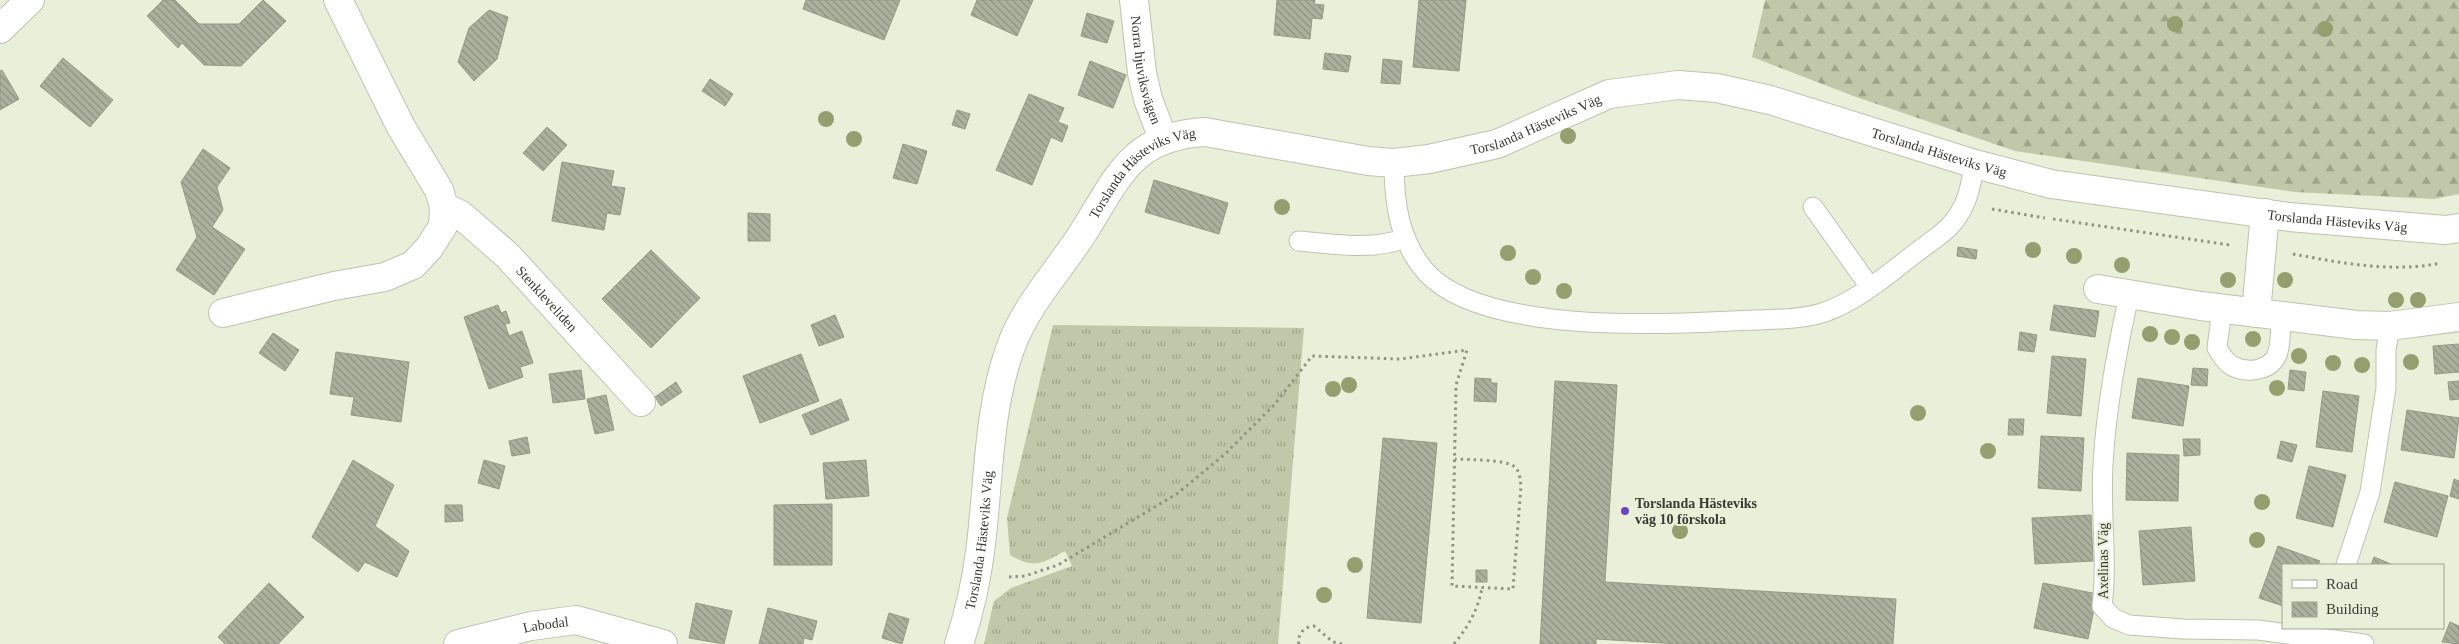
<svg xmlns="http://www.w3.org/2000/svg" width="2459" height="644" font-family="'Times New Roman',serif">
<defs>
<pattern id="grass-tufts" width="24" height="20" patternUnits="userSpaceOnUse" patternTransform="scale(1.25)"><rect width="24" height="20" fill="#c0c8a9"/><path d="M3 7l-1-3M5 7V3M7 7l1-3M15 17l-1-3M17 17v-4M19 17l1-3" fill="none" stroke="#9da48a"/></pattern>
<pattern id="forest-firs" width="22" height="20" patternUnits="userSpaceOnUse" patternTransform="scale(1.25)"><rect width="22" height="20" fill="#c0c8a9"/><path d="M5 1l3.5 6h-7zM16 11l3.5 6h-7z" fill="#9da48a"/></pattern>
<pattern id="building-back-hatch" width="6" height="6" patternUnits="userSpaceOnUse" patternTransform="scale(1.25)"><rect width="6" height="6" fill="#acb19d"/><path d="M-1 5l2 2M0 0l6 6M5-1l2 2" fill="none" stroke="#8d9181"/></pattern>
</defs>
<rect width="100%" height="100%" fill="#e9efd9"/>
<path fill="url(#grass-tufts)" d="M1053,325L1304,328L1278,644H984L994,601L1011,588L1072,566L1065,551C1042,563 1035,570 1010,555L1007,518Z"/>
<path fill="url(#forest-firs)" d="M1765,0H2459V194L2434,199L2295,192L2015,151L1856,97L1752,57Z"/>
<path fill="url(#building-back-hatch)" stroke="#949a86" d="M163,0H175L199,24H239L263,0L286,21L241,66L204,65L182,43L178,48L147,16Z
M806,0H900L884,40L803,9Z
M977,0H1033L1017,36L971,15Z
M1277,0H1315L1314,4L1324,5L1322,19L1312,18L1310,39L1274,35Z
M1419,0H1466L1459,71L1413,67Z
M489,10L508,17L497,59L474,81L458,62L469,28Z
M1087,13L1114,21L1107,43L1081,36Z
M1325,53L1351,56L1348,72L1323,69Z
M63,58L113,100L90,127L40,86Z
M1383,59L1402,61L1400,84L1381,83Z
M1090,61L1126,75L1113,108L1078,95Z
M2,70L19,99L0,110V71Z
M710,79L733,94L725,106L702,91Z
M1029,94L1064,108L1058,122L1068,126L1062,142L1051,137L1032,185L996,170Z
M957,110L970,114L965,129L952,125Z
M547,127L567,145L543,171L523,153Z
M903,144L927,151L917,184L893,178Z
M203,149L230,168L217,187L223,210L212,227L245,249L214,295L176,270L197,237L181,182Z
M562,162L614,171L611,186L625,188L620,215L607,213L604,230L552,221Z
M1154,180L1228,203L1219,234L1145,212Z
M748,213L770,214V241H748Z
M1958,247L1977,250L1976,259L1957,256Z
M651,250L700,298L651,348L602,299Z
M498,305L501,313L506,311L510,323L505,324L509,336L522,331L533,363L520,367L523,377L489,389L464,317Z
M2054,305L2099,311L2095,337L2050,330Z
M835,315L844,337L819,346L811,325Z
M2020,332L2037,335L2034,352L2018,350Z
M273,333L299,350L285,371L259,353Z
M2459,344V372L2435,374L2433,346Z
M336,352L409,362L401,422L351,415L354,397L330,394Z
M801,354L819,401L760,423L743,376Z
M2052,356L2086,359L2081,416L2047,413Z
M2193,368L2208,369L2207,386L2191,385Z
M581,370L585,399L553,403L549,374Z
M2290,370L2306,372L2304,391L2288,389Z
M1475,378L1491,379V383H1497L1496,402L1474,401Z
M2138,378L2189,386L2183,426L2132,418Z
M1555,381L1617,385L1605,582L1896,599L1893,644H1679L1596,639V644H1540Z
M2459,381V399L2450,400L2448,382Z
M676,382L682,392L661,406L655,397Z
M2323,391L2359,396L2352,452L2316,447Z
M606,395L614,430L595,434L587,399Z
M841,399L849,420L811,435L802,415Z
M2407,410L2459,418L2454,458L2401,450Z
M2009,419H2024L2023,435H2008Z
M2041,436L2084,438L2081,491L2038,488Z
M527,437L530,453L512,456L509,441Z
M1383,438L1437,443L1421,623L1367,618Z
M2183,439H2200V455L2184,456Z
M2281,441L2297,445L2292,462L2277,458Z
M2127,453L2179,455L2178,501L2126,500Z
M353,460L394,485L375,526L409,551L397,577L365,562L358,572L312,537Z
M484,460L505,466L499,489L478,483Z
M866,460L869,496L826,499L823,463Z
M2309,466L2346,475L2333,527L2296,518Z
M2454,479L2459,481V499L2450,496Z
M2395,482L2448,496L2437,537L2384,522Z
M832,504V565H774V505Z
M445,505H462L463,521L445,522Z
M2091,515L2093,561L2035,564L2032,518Z
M2191,527L2195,581L2143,585L2139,531Z
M2278,546L2320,561L2318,565H2283V606L2259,598Z
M2374,557L2393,565H2371Z
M1476,570H1487V582H1476Z
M269,583L304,617L278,644H225L218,637Z
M2043,583L2097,594L2088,639L2034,628Z
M696,603L732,611L724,644L689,638Z
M768,608L817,621L812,640L804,638L803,644H759Z
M889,613L909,619L902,644L882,638Z
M2450,622L2459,626V644L2442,642Z"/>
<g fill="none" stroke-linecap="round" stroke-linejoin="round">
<defs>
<path id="lane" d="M1394,163C1394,203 1399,241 1426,272C1481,333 1656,325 1732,321C1761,319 1795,321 1822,313C1858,301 1888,274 1917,252C1931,241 1950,230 1959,214C1969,199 1971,181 1975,164
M1813,207L1870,287
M1299,241C1335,244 1371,251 1406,238
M2129,295C2117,351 2106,408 2103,465C2100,512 2108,559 2102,606L2113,618L2129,625L2183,629L2258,630L2364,644
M2222,309L2217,348C2221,354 2225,362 2232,366C2248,374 2272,371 2278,352C2281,341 2280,328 2282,317
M2346,565L2370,492L2386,388V350L2390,326"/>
<g id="street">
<path id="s1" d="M338,0L401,127L439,190L444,207L461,215L508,256L641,402"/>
<path id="s2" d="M1134,0L1142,73L1148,99L1163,139"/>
<path d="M0,29L30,0"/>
<path d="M2098,289L2201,306L2356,325L2390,326L2459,317"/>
<path d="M223,313L334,286L385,277L413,265L429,248L443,226L444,207"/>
<path d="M2256,313L2265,213"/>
<path id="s3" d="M458,644L531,626L576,620L663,644"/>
<path id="s4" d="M959,644C969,613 976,584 980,552C989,485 987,414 1010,349C1026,303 1061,269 1086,228C1120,173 1134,136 1205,132L1368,161L1394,163L1429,159L1497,144L1609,94L1678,85L1717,88L1770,100L1975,164L2051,184L2289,217L2445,230L2459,228"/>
</g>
</defs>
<use href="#lane" stroke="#bec3af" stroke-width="21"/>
<use href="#street" stroke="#bec3af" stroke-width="30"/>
<path stroke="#8f9484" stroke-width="3" stroke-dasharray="2.5 4" stroke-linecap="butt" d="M1992,209L2045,218
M2053,219L2230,245
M2293,254C2341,263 2392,273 2441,263
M1009,577L1025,576L1058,565L1178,493L1225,454L1275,404L1312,356L1400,359L1467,350L1456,385L1452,586L1513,589L1521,486C1520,479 1520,472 1515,467C1505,459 1469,460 1455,459
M1299,644L1298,641C1300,632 1304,627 1314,626L1333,642L1342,644
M1454,644C1468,627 1478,610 1482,588"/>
<use href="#lane" stroke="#fff" stroke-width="19"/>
<use href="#street" stroke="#fff" stroke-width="28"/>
</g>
<g fill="#949e6e">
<circle cx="2175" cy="24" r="8"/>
<circle cx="2325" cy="29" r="8"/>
<circle cx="826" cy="119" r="8"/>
<circle cx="1568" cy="136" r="8"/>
<circle cx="854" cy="139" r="8"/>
<circle cx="1282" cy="207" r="8"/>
<circle cx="2033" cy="250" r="8"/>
<circle cx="1508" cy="253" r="8"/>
<circle cx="2074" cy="256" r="8"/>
<circle cx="2122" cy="265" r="8"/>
<circle cx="1533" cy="277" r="8"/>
<circle cx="2228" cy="280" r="8"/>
<circle cx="2285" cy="280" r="8"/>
<circle cx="1564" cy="291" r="8"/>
<circle cx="2396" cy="300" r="8"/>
<circle cx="2418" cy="300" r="8"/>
<circle cx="2150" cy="334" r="8"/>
<circle cx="2172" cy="337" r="8"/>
<circle cx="2253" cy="339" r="8"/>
<circle cx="2192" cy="342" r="8"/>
<circle cx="2299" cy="356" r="8"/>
<circle cx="2411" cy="362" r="8"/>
<circle cx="2333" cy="363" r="8"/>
<circle cx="2362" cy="365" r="8"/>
<circle cx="1349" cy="385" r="8"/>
<circle cx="2277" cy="388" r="8"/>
<circle cx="1333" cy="389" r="8"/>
<circle cx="1918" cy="413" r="8"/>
<circle cx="1988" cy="451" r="8"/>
<circle cx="2262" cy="502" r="8"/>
<circle cx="1680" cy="531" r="8"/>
<circle cx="2257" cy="540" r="8"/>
<circle cx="1355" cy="565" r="8"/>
<circle cx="1324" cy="595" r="8"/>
</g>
<circle fill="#6944bc" stroke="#e9efd9" stroke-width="2" cx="1625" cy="511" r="5"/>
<g text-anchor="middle" stroke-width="4" stroke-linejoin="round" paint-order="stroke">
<g font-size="14" fill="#383b32" stroke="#e9efd9">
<text dy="5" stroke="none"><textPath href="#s2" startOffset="71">Norra hjuviksvägen</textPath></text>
<text dy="5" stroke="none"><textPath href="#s4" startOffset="945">Torslanda Hästeviks Väg</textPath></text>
<text dy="5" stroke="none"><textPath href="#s4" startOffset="1365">Torslanda Hästeviks Väg</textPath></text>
<text dy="5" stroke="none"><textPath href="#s4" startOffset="526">Torslanda Hästeviks Väg</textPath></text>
<text dy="5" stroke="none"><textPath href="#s4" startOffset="1770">Torslanda Hästeviks Väg</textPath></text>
<text dy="5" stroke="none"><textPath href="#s1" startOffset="372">Stenkleveliden</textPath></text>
<text dy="5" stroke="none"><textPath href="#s4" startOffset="106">Torslanda Hästeviks Väg</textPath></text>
<text transform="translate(2103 561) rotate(-90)" y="5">Axelinas Väg</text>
<text dy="5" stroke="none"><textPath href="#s3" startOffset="90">Labodal</textPath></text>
</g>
<g font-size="14" font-weight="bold" fill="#383b32" stroke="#e9efd9" text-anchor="start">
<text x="1635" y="508">Torslanda Hästeviks<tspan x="1635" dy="16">väg 10 förskola</tspan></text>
</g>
</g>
<rect x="2282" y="564" width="162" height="65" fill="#e9efd9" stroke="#a2a796"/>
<rect x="2292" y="580" width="25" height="8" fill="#ffffff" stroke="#a2a796"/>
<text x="2326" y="589" font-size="15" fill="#383b32">Road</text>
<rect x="2292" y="602" width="25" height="15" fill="url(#building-back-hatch)" stroke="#a2a796"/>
<text x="2326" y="614" font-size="15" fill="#383b32">Building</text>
</svg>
